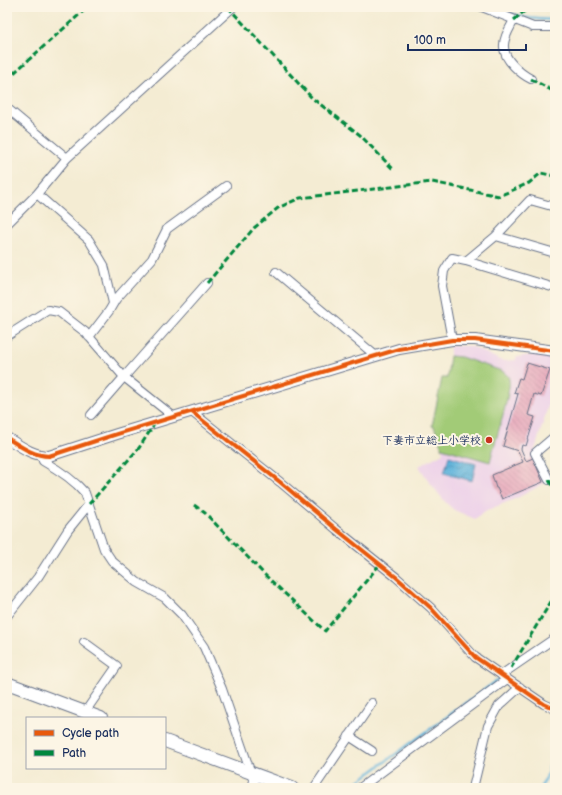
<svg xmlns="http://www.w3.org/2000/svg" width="562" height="795" font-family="'Balsamiq Sans','Klee One',sans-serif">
<defs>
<pattern id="water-waves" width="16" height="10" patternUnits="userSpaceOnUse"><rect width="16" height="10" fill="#5fb3db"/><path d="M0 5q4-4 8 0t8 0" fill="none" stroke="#4e92b5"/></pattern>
<pattern id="building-back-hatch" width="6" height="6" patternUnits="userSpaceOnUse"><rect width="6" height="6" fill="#e6a5ba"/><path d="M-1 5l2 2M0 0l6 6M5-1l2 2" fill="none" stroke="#ba879a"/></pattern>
</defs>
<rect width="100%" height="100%" fill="#fcf5e5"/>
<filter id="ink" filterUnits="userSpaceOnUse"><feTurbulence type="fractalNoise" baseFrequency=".025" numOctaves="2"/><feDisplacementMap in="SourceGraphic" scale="8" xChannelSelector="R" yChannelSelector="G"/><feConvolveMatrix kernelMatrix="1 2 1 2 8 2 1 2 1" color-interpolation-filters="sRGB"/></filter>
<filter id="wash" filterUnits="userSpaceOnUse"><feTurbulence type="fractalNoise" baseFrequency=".012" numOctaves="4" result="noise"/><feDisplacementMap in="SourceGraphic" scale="16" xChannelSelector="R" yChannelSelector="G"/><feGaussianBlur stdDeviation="0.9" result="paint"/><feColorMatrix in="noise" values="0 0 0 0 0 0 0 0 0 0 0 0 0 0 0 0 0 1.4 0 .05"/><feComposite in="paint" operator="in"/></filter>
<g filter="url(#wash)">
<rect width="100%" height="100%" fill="#f4ecd3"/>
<path fill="#edd1e9" d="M450,346H471L502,361L516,360V357L539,354L555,356V382L535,450L547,482L517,498L485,511L475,519L454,510L446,503L430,483L419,466L443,453L437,431L434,426H432L442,378H447L450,363Z"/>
<path fill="#a2cb77" stroke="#5e7d6a" d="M450,356L461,357L502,371C505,373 509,376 509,380C512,390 493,448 490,462L442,448L434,426H432L442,378H447Z"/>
<path fill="url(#water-waves)" stroke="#3d719c" d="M449,456L476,464L472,481L444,473Z"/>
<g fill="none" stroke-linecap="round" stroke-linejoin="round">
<path stroke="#5fb3db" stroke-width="2.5" d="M497,7C519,18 531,19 555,20
M349,788L502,677
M540,788L546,779L555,744"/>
</g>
<g id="blocks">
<path fill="url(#building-back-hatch)" d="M527,363L550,370L541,396L534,394L528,415L535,417L526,446L522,445L521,449L526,461L533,458L543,482L502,499L497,488H496L492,475L523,462L518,451L503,446L518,394L514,393L519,378L522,379Z"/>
</g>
</g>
<g filter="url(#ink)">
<use href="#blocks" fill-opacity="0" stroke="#677187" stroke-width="1"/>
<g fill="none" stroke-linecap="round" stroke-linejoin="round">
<defs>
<path id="minor" d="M482,7L533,27H555
M514,20C510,28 503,38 504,47C504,60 521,74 531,79
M7,108L67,158
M37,194L89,240L104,265L113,303
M555,207L530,200L496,236L466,261L555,288
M7,224L37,194L67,158L233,7
M496,236L555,253
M276,272L376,356
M7,336L48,310L59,312L85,332L124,377L91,415
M89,337L109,311L116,299L152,259L167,229L226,186
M452,340L442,286L444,271L452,258L466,261
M192,412L280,482L336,529L396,577L431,608L475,657L544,704L555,709
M174,417L124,377L207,283
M42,456L43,461C59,470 74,480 85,493L104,549L112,561L137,582L165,598L182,615L204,647L222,689L256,788
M549,480L535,453L555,436
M7,616L38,577L68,530L89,504
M84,642L117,666L85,712
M501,675L555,638
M349,736L372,751
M314,788L372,703
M360,788L507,679
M473,788L488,726L499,706L520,687"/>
<path id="tertiary" d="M7,438C20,446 33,456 49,456L117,434L399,349L452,340H475L555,351"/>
<path id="secondary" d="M7,683L101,718
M165,741L292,788"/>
</defs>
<use href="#minor" stroke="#677187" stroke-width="10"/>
<use href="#tertiary" stroke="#677187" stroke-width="12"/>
<use href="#secondary" stroke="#677187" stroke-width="14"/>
<use href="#minor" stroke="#fff" stroke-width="8"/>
<use href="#tertiary" stroke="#fff" stroke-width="10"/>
<use href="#secondary" stroke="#fff" stroke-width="12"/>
<path stroke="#00873e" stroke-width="3" stroke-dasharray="6 3" stroke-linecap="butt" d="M228,7L312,98L360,135L394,170
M514,20L522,13L531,7
M7,79L88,7
M531,79L555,92
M207,283L254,228L278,208L300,198L432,182L499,196L529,183L541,173L555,176
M549,480L555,491
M89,504L139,448L155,423
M194,505L205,513L265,575L325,631L380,564
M511,668L555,595"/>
<defs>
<path id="cycleway" d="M192,412L280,482L336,529L396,577L431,608L475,657L544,704L555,709
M7,438C20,446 33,456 49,456L117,434L399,349L452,340H475L555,351"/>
</defs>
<use href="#cycleway" stroke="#fcf5e5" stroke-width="6"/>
<use href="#cycleway" stroke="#e8590c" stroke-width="4"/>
</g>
</g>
<circle fill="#c8321e" stroke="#fcf5e5" stroke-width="1.5" cx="489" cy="440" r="4"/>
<g text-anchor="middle" stroke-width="4" stroke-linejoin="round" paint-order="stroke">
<g font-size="11" font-weight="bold" fill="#1b2f5e" stroke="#fcf5e5" text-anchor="end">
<text x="481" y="444">下妻市立総上小学校</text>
</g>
</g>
<rect width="562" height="795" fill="none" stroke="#fcf5e5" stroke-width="24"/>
<rect x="26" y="717" width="140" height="52" fill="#fcf5e5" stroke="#a2a6af"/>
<rect x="34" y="730" width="20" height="6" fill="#e8590c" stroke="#a2a6af"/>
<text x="62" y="737" font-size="12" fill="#1b2f5e">Cycle path</text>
<rect x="34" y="750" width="20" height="6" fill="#00873e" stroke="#a2a6af"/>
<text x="62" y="757" font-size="12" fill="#1b2f5e">Path</text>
<path d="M408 44v6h118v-6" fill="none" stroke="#1b2f5e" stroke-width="2"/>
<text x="414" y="44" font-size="12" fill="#1b2f5e" stroke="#fcf5e5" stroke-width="3" paint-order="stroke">100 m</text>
</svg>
